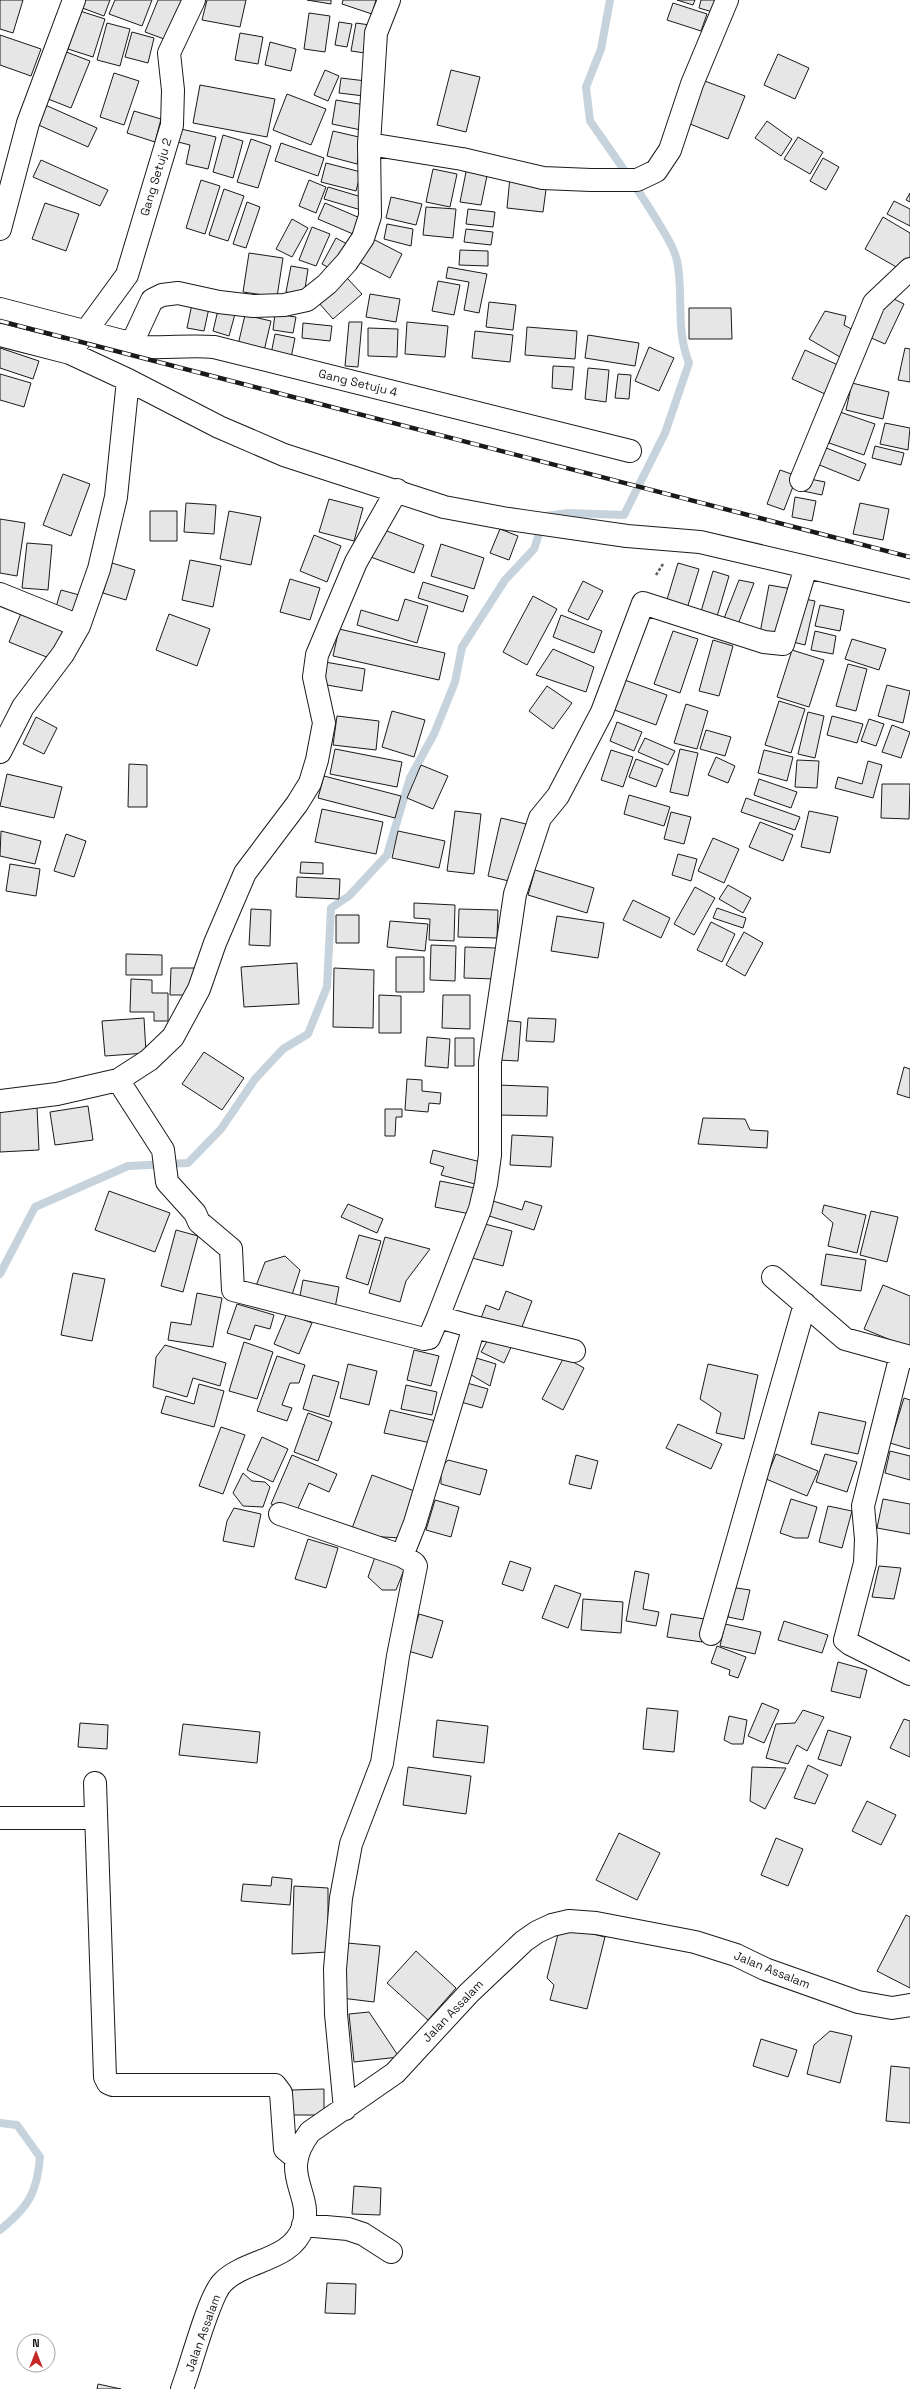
<svg xmlns="http://www.w3.org/2000/svg" width="910" height="2389" font-family="'Space Grotesk',sans-serif">
<rect width="100%" height="100%" fill="#fff"/>
<g fill="none" stroke-linecap="round" stroke-linejoin="round">
<path stroke="#c6d2dc" stroke-width="8" d="M0,1274L35,1207L128,1166L188,1163L221,1129L255,1079L283,1049L308,1034L327,987L331,908L349,896L387,855L410,778L434,734L455,682L462,647L505,580L534,549L545,516L569,513L624,515L665,433L689,363C676,330 683,300 678,266C676,250 666,236 658,222C637,187 613,154 590,121L586,87L601,49L610,0
M0,2123L17,2125L40,2157C37,2194 28,2207 0,2230"/>
</g>
<path fill="#e6e6e6" stroke="#1a1a1a" d="M0,0H23L13,33L0,29Z
M79,0H110L104,16L77,6Z
M115,0H152L142,26L109,14Z
M158,0H182L167,40L145,32Z
M207,0H246L240,27L202,20Z
M307,0H331V4Z
M343,0H376L372,14L342,4Z
M677,0H695L693,5Z
M701,0H719L716,13L699,8Z
M673,3L707,14L701,31L667,20Z
M80,11L105,19L93,57L68,49Z
M309,13L330,16L325,52L304,49Z
M339,22L352,24L347,47L335,45Z
M107,23L130,29L120,66L97,60Z
M356,23L370,25L365,53L351,51Z
M132,32L154,38L148,63L125,57Z
M240,33L263,37L258,64L235,60Z
M0,35L41,49L31,76L0,65Z
M270,42L296,49L291,71L265,65Z
M61,50L90,61L71,108L43,97Z
M778,54L809,68L795,99L764,85Z
M325,70L339,76L328,101L314,95Z
M451,70L480,77L466,132L437,125Z
M114,73L139,81L124,125L100,117Z
M341,78L366,81L364,96L339,93Z
M702,80L745,96L728,139L685,122Z
M200,85L275,99L267,137L193,123Z
M287,94L326,109L311,145L273,130Z
M336,100L365,105L361,130L332,124Z
M43,104L97,128L88,147L34,123Z
M134,111L161,119L155,142L127,133Z
M767,121L792,139L781,156L755,138Z
M181,129L216,137L208,169L186,164L190,145L178,142Z
M333,131L363,138L357,164L327,156Z
M223,135L243,141L233,178L213,172Z
M798,137L823,152L810,174L784,159Z
M251,139L271,146L258,188L237,182Z
M281,143L324,158L318,176L275,161Z
M823,158L839,167L826,190L810,181Z
M41,160L108,190L100,206L33,177Z
M326,163L361,172L356,191L321,182Z
M467,167L488,171L481,205L460,202Z
M433,169L457,174L450,207L426,202Z
M510,177L547,182L543,212L507,208Z
M201,180L220,186L205,234L186,228Z
M309,180L326,187L316,213L299,206Z
M328,187L365,198L361,210L324,199Z
M224,189L244,196L228,241L209,235Z
M910,193V202L906,200Z
M391,197L422,204L416,225L386,218Z
M894,201L910,209V226L887,214Z
M247,202L260,207L246,248L233,244Z
M45,203L79,214L66,251L32,239Z
M325,203L360,218L353,234L318,219Z
M426,207L456,209L453,238L423,235Z
M468,209L495,212L493,227L466,224Z
M883,217L910,233V264L905,272L865,249Z
M292,219L308,228L292,257L276,249Z
M387,224L413,229L411,246L384,239Z
M312,227L330,234L316,266L299,260Z
M466,229L493,232L491,245L464,242Z
M336,238L347,244L333,270L322,264Z
M371,238L402,254L390,278L359,262Z
M460,250L488,251V266L459,265Z
M249,253L283,258L277,297L243,292Z
M291,266L308,269L304,295L286,292Z
M448,267L487,274L479,313L464,310L469,282L446,278Z
M347,278L362,294L333,319L319,303Z
M438,281L460,285L454,315L432,311Z
M370,294L400,299L396,322L366,317Z
M888,296L904,304L885,344L869,337Z
M489,302L516,305L513,330L486,327Z
M192,304L209,308L204,331L187,328Z
M689,308H731L732,339H689Z
M218,310L235,314L229,336L213,331Z
M825,311L846,316L844,325L855,331L840,357L809,339Z
M275,314L296,317L293,333L273,330Z
M245,315L271,321L264,351L238,345Z
M349,322H362L358,367L345,366Z
M407,322L448,326L445,357L405,354Z
M303,323L332,326L330,341L302,338Z
M527,327L577,331L575,359L525,355Z
M368,328L398,329L397,357L368,356Z
M475,331L513,335L510,362L472,358Z
M275,334L295,338L291,358L271,354Z
M588,335L639,343L635,366L585,358Z
M649,347L674,358L659,391L635,381Z
M0,348L39,361L33,379L0,368Z
M905,348L910,349V382L898,380Z
M805,350L838,365L825,394L792,379Z
M553,366L574,367L572,390L552,388Z
M588,368L609,370L606,402L585,399Z
M0,374L31,383L24,407L0,400Z
M618,374L631,375L629,399L615,398Z
M852,383L889,392L883,419L846,410Z
M840,412L875,424L864,455L829,443Z
M885,423L910,428L908,450L880,444Z
M875,446L904,453L901,465L872,458Z
M824,447L866,464L859,481L817,464Z
M780,470L797,476L784,510L767,504Z
M63,474L90,484L71,536L43,525Z
M805,478L825,482L822,495L803,491Z
M795,497L816,501L812,521L792,517Z
M329,499L363,508L354,541L319,532Z
M186,503L216,505L214,534L184,532Z
M860,503L889,509L883,540L853,534Z
M150,511H177V541H150Z
M229,511L261,517L251,565L220,559Z
M0,519L25,523L17,576L0,573Z
M379,528L424,545L414,573L368,556Z
M500,529L518,536L509,560L490,553Z
M314,535L341,546L327,582L300,571Z
M27,543L52,545L48,590L22,588Z
M441,544L484,558L474,589L431,576Z
M190,560L221,566L213,607L182,600Z
M112,563L135,570L126,600L103,593Z
M678,563L699,569L686,612L665,606Z
M713,571L729,576L716,620L700,615Z
M290,579L320,588L310,620L280,612Z
M739,580L754,583L737,627L723,621Z
M583,581L603,591L588,620L568,611Z
M423,582L468,596L463,612L418,598Z
M769,585L792,589L783,637L760,633Z
M61,590L83,596L78,613L56,607Z
M533,596L557,609L527,665L503,652Z
M799,598L815,601L805,645L789,641Z
M405,599L428,606L417,643L357,625L361,610L398,621Z
M820,605L844,610L840,631L815,626Z
M22,611L67,629L54,660L9,642Z
M169,614L210,629L197,666L156,650Z
M561,615L602,631L594,653L553,637Z
M339,629L445,653L439,680L333,656Z
M673,631L698,639L680,693L654,684Z
M815,631L836,636L833,654L811,650Z
M852,639L886,649L879,670L845,659Z
M713,640L733,646L719,696L699,691Z
M553,649L594,667L586,692L536,675Z
M792,650L824,660L809,707L777,697Z
M325,662L365,669L362,691L321,684Z
M848,664L867,669L856,711L836,706Z
M619,678L667,695L656,725L609,708Z
M887,685L910,691L903,723L878,716Z
M547,686L572,703L553,729L529,711Z
M779,701L805,709L791,753L765,745Z
M686,704L708,711L697,749L674,743Z
M392,711L425,720L414,757L382,747Z
M808,712L824,716L815,758L798,754Z
M337,716L379,721L376,750L333,745Z
M832,716L863,724L857,743L827,735Z
M36,717L57,728L44,754L23,744Z
M869,719L884,724L876,746L861,741Z
M617,722L642,732L634,751L610,741Z
M892,725L910,732L901,758L882,752Z
M706,730L731,737L725,756L700,749Z
M645,738L675,751L668,765L638,752Z
M335,749L402,762L397,787L330,774Z
M680,749L698,753L688,796L670,792Z
M611,750L633,757L623,787L601,780Z
M764,750L793,757L787,781L758,773Z
M716,757L735,766L728,783L708,775Z
M636,759L663,769L656,787L629,777Z
M797,760L819,761L817,788L795,787Z
M868,761L882,765L873,798L835,788L838,777L862,784Z
M129,764L147,765V807H128Z
M421,765L448,776L433,809L407,798Z
M7,774L62,787L54,818L0,806Z
M324,776L401,796L395,818L318,798Z
M759,779L797,792L791,808L754,795Z
M882,784H910L909,819L881,818Z
M629,795L670,807L664,826L624,814Z
M746,798L800,817L795,830L741,812Z
M322,809L383,822L376,854L315,842Z
M455,811L481,814L474,874L447,871Z
M809,811L838,817L830,853L801,847Z
M671,812L691,817L684,844L664,839Z
M501,818L526,824L513,882L488,876Z
M760,822L793,835L783,861L749,847Z
M1,831L41,841L35,864L0,856Z
M398,831L445,841L439,868L392,858Z
M66,834L86,841L74,877L54,871Z
M713,838L739,849L724,883L698,871Z
M678,854L697,859L691,881L672,875Z
M301,862L323,863V874L300,873Z
M10,864L40,869L36,896L6,891Z
M535,870L594,888L587,913L528,895Z
M297,877L340,879L339,899L296,897Z
M728,885L751,898L743,913L719,899Z
M695,887L715,898L694,935L674,924Z
M633,900L670,918L661,938L623,920Z
M414,903L455,905L454,941L429,940L430,919L414,918Z
M717,908L746,918L743,928L713,918Z
M251,909L271,910L270,946L249,945Z
M459,909L498,910L497,938L458,937Z
M336,915H359V943H336Z
M557,916L604,923L598,958L551,951Z
M390,921L428,924L425,951L387,947Z
M711,922L735,934L722,962L697,950Z
M744,932L763,943L745,976L726,965Z
M431,945L456,946L455,981L430,980Z
M465,947L496,948V979L464,978Z
M126,954L162,955V975H126Z
M396,957H424V992H396Z
M297,963L299,1004L244,1007L241,967Z
M171,968H194V995H170Z
M334,968L374,970L373,1028L333,1027Z
M131,979L152,980V993H168V1021H154V1012H130Z
M379,995L401,996V1033H379Z
M443,995H470V1029L442,1028Z
M144,1018L146,1053L105,1056L102,1021Z
M528,1018L556,1019L554,1042L526,1041Z
M501,1020L521,1022L518,1061L498,1060Z
M427,1037L450,1039L448,1068L425,1066Z
M455,1038H474V1066H455Z
M204,1052L244,1078L222,1110L182,1084Z
M904,1067L910,1069V1098L897,1094Z
M407,1079L422,1080V1091L441,1093L440,1104L429,1103L428,1112L405,1110Z
M498,1085L548,1087L547,1116L497,1115Z
M88,1106L93,1140L55,1145L50,1112Z
M37,1107L39,1150L0,1152V1109Z
M385,1109H402V1117H396L395,1136H385Z
M703,1118L745,1119L750,1130L768,1131L767,1148L698,1144Z
M512,1135L553,1137L551,1167L510,1165Z
M433,1150L481,1162L475,1184L441,1175L444,1167L430,1163Z
M440,1181L475,1188L470,1214L435,1207Z
M109,1191L170,1213L155,1252L95,1230Z
M490,1200L522,1210L525,1201L542,1206L534,1230L486,1215Z
M348,1204L383,1219L377,1233L341,1217Z
M824,1205L866,1215L857,1253L828,1246L833,1223L822,1213Z
M871,1211L898,1217L887,1262L860,1255Z
M481,1223L512,1231L503,1266L472,1258Z
M176,1230L198,1236L183,1292L161,1286Z
M359,1235L381,1241L368,1285L346,1278Z
M385,1237L430,1249L406,1281L400,1302L369,1293Z
M826,1254L866,1260L861,1291L821,1285Z
M285,1256L300,1270L291,1298L256,1286L265,1262Z
M73,1273L105,1279L92,1341L61,1335Z
M303,1280L339,1287L335,1308L299,1301Z
M883,1285L910,1296V1348L864,1329Z
M506,1291L532,1301L520,1332L481,1318L486,1305L499,1310Z
M197,1293L222,1298L213,1347L168,1340L171,1322L191,1325Z
M237,1304L274,1315L270,1329L255,1325L250,1340L227,1333Z
M287,1313L312,1323L299,1354L274,1344Z
M490,1336L512,1345L504,1363L481,1352Z
M244,1342L273,1352L257,1399L229,1391Z
M165,1345L226,1363L220,1386L193,1378L187,1397L153,1387L156,1357Z
M414,1350L439,1356L431,1386L407,1380Z
M277,1356L305,1365L299,1383H290L282,1405L292,1408L287,1421L257,1411Z
M473,1357L496,1364L490,1386L468,1373Z
M564,1357L584,1368L563,1410L542,1399Z
M348,1364L377,1371L369,1405L340,1398Z
M708,1364L758,1375L744,1439L716,1433L721,1413L700,1399Z
M313,1375L339,1382L329,1417L303,1409Z
M467,1383L488,1389L482,1408L461,1402Z
M199,1384L224,1391L214,1427L161,1413L166,1396L194,1404Z
M406,1385L437,1392L432,1415L401,1409Z
M904,1398L910,1400V1449L890,1443Z
M390,1410L436,1421L431,1443L384,1433Z
M819,1412L866,1422L858,1454L811,1444Z
M308,1413L332,1422L318,1461L294,1452Z
M678,1424L722,1444L711,1469L666,1448Z
M221,1427L245,1435L223,1494L199,1486Z
M262,1437L288,1449L273,1482L247,1470Z
M890,1451L910,1456V1480L885,1473Z
M776,1454L818,1471L807,1496L766,1479Z
M825,1454L857,1462L847,1492L816,1482Z
M292,1455L337,1474L329,1492L309,1483L295,1515L271,1504Z
M576,1455L598,1461L591,1489L569,1484Z
M448,1460L487,1470L480,1495L441,1484V1468Z
M243,1473L252,1481L265,1482L270,1487L263,1507L243,1506L233,1493Z
M372,1475L417,1492L401,1538L366,1536L351,1531Z
M791,1499L817,1507L808,1538H795L780,1533Z
M883,1499L910,1504V1534L877,1528Z
M435,1500L459,1507L451,1537L426,1530Z
M828,1506L852,1511L842,1548L819,1542Z
M234,1508L261,1514L254,1547L223,1541L227,1521Z
M308,1539L338,1548L326,1588L295,1579Z
M376,1554L406,1565L396,1590H382L368,1577Z
M510,1561L531,1568L523,1591L502,1584Z
M879,1566L901,1568L894,1599L872,1597Z
M635,1571L649,1574L643,1609L659,1612L656,1626L626,1621Z
M555,1585L581,1594L568,1628L542,1618Z
M730,1587L750,1590L743,1620L728,1617Z
M583,1599L623,1602L621,1633L581,1630Z
M419,1614L443,1621L432,1658L408,1651Z
M671,1614L705,1619L702,1642L667,1637Z
M784,1621L828,1635L822,1653L778,1640Z
M725,1624L761,1632L755,1654L720,1646Z
M717,1646L746,1657L738,1678L729,1675L730,1670L711,1663Z
M838,1662L867,1670L860,1698L831,1691Z
M762,1703L779,1710L764,1743L748,1736Z
M647,1708L678,1711L674,1752L643,1749Z
M803,1710L824,1717L807,1751L797,1745L788,1764L766,1758L776,1724L795,1723Z
M729,1716L747,1720L743,1744H732L724,1740Z
M904,1719L910,1721V1757L890,1748Z
M437,1720L488,1726L484,1763L433,1757Z
M80,1723L108,1725L107,1749L78,1747Z
M183,1724L260,1732L257,1763L179,1755Z
M828,1730L851,1737L841,1766L818,1759Z
M808,1765L828,1775L815,1804L794,1798Z
M408,1767L471,1776L466,1814L403,1805Z
M752,1767L786,1768L765,1809L750,1801Z
M867,1801L896,1815L881,1845L852,1831Z
M619,1833L660,1853L637,1900L596,1880Z
M776,1838L803,1849L788,1886L761,1875Z
M272,1877L292,1879L290,1905L241,1901L243,1884L271,1886Z
M294,1886L328,1888V1952L292,1954Z
M906,1915L910,1917V1988L877,1971Z
M560,1926L605,1937L587,2009L550,2000L554,1985L547,1978Z
M347,1943L380,1946L374,2002L341,1998Z
M416,1951L456,1988L428,2020L387,1983Z
M369,2012L399,2057L354,2062L349,2014Z
M830,2031L852,2036L840,2083L807,2074L814,2045Z
M761,2039L797,2050L788,2077L753,2066Z
M891,2066L910,2068V2123L886,2121Z
M324,2089V2115H293L292,2090Z
M354,2186L381,2188L380,2215L352,2214Z
M327,2283L356,2284L355,2314L325,2313Z
M98,2384L121,2389H97Z"/>
<g fill="none" stroke-linecap="round" stroke-linejoin="round">
<defs>
<path id="minor" d="M194,0L169,53L173,90L172,125L127,275L70,353L128,380L219,427L284,455L444,507L508,519L627,536L700,542L910,591
M369,144L462,159L543,178L591,180H637L656,171L670,150L692,84L727,0
M0,229L28,123L74,0
M0,309L145,347C169,348 190,345 214,347L630,451
M0,335L70,353
M132,343L152,300L162,295L178,293L219,302L253,306L284,305L307,300L327,284L347,262L363,238L370,216L369,144L376,33L389,0
M801,480L874,303L910,269
M0,594L79,626
M0,752L23,707L63,654L79,626L99,569L116,497L128,380
M118,1080L163,1150L167,1182L195,1213L199,1222L231,1249L233,1290L424,1339L429,1338L438,1317
M0,1101L57,1094L118,1080L149,1060L173,1037L199,989L215,943L245,873L297,804L310,783L317,760L324,723L314,677L317,655L356,562L397,490
M773,1277L845,1339L910,1357
M474,1327L574,1351
M901,1355L863,1506L866,1539L865,1563L845,1640L850,1644L910,1674
M280,1514L402,1556L414,1563L416,1566L398,1656L382,1763L351,1844L341,1898L335,1969L336,2014L345,2109
M402,1556L415,1523L474,1327L438,1317L480,1209L486,1184L490,1155V1062L515,894L540,818L558,796L602,712L643,603L764,642L783,644L806,567
M711,1634L805,1304
M95,1783L105,2077L108,2083L113,2085H275L281,2093L285,2149L296,2158
M0,1818H96
M303,2225L348,2229L363,2234L391,2252
M182,2389C191,2366 209,2295 223,2282C246,2259 292,2261 303,2227C314,2192 277,2175 310,2132L395,2073L469,1993L524,1941L537,1932L552,1925L569,1921L596,1923L695,1942L736,1955L765,1969L858,2002L892,2008L910,2005"/>
</defs>
<use href="#minor" stroke="#1a1a1a" stroke-width="24"/>
<path stroke="#5f5f5f" stroke-width="2.5" stroke-dasharray="3 2" stroke-linecap="butt" d="M656,575L663,564"/>
<use href="#minor" stroke="#fff" stroke-width="22"/>
<defs>
<path id="rail" d="M0,321L910,557"/>
</defs>
<use href="#rail" stroke="#1a1a1a" stroke-width="4.5"/>
<use href="#rail" stroke="#fff" stroke-width="3" stroke-dasharray="9" stroke-linecap="butt"/>
</g>
<g text-anchor="middle" stroke-width="3" stroke-linejoin="round" paint-order="stroke">
<g font-size="12" fill="#1a1a1a" stroke="#fff">
<text transform="translate(156 177) rotate(-73)" y="4">Gang Setuju 2</text>
<text transform="translate(358 383) rotate(14)" y="4">Gang Setuju 4</text>
<text transform="translate(772 1970) rotate(22)" y="4">Jalan Assalam</text>
<text transform="translate(453 2011) rotate(-46)" y="4">Jalan Assalam</text>
<text transform="translate(203 2333) rotate(-70)" y="4">Jalan Assalam</text>
</g>
</g>
<g transform="translate(36 2353)"><circle r="19" fill="#ffffff" stroke="#a3a3a3"/>
<path d="M0-3L7 15L0 10L-7 15Z" fill="#c62828"/>
<text y="-6" font-size="11" font-weight="bold" text-anchor="middle" fill="#1a1a1a">N</text>
</g>
</svg>
